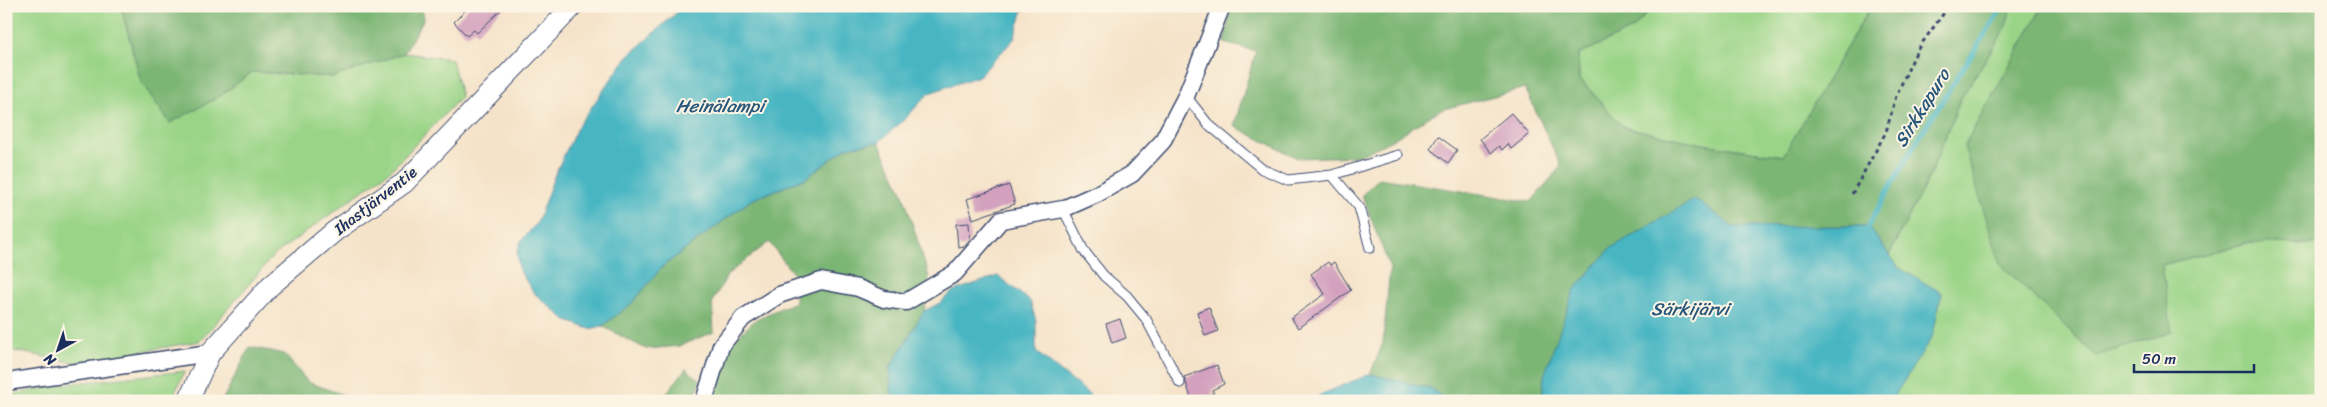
<svg xmlns="http://www.w3.org/2000/svg" width="2327" height="407" font-family="Sriracha,sans-serif">
<rect width="100%" height="100%" fill="#fcf5e5"/>
<filter id="ink" filterUnits="userSpaceOnUse"><feTurbulence type="fractalNoise" baseFrequency=".02" numOctaves="2"/><feDisplacementMap in="SourceGraphic" scale="10" xChannelSelector="R" yChannelSelector="G"/><feConvolveMatrix kernelMatrix="1 2 1 2 8 2 1 2 1" color-interpolation-filters="sRGB"/></filter>
<filter id="wash" filterUnits="userSpaceOnUse"><feTurbulence type="fractalNoise" baseFrequency=".0096" numOctaves="4" result="noise"/><feDisplacementMap in="SourceGraphic" scale="20" xChannelSelector="R" yChannelSelector="G"/><feGaussianBlur stdDeviation="1.12" result="paint"/><feColorMatrix in="noise" values="0 0 0 0 0 0 0 0 0 0 0 0 0 0 0 0 0 1.4 0 .05"/><feComposite in="paint" operator="in"/></filter>
<g filter="url(#wash)">
<rect width="100%" height="100%" fill="#f5e3c9"/>
<path fill="#9ad487" stroke="#5a8272" d="M6,6H121L141,82L219,97L252,72L334,77L404,53L452,59L461,97L390,171L274,255L200,341L75,363L6,349Z
M1653,6H1871L1784,156L1703,144L1623,127L1579,78L1578,55L1634,28Z
M2012,6H2043L1964,146L2161,265L2247,243L2321,244V401H1891L1932,337L1942,293L1899,268L1889,255L1930,175L1961,98L2005,29Z
M185,371L171,401H6V396L57,385Z"/>
<path fill="#7bb674" stroke="#4b7269" d="M121,6H422L423,20L404,53L334,77L252,72L219,97L170,123L141,82Z
M1231,6H1653L1634,28L1578,55L1579,78L1623,127L1703,144L1783,156L1871,6H2012L2005,29L1961,98L1930,175L1889,255L1868,226L1733,227L1544,376L1542,401H1446L1432,389L1370,374L1383,343L1390,268L1362,195L1379,178L1531,202L1561,166L1525,88L1440,110L1392,140L1359,156L1297,158L1234,126L1256,51L1224,43Z
M2043,6H2321V244L2247,243L2162,265L2172,332L2096,356L2000,264L1964,146Z
M879,142L903,194L929,277L924,311L890,368L892,401H714L728,346L756,319L795,302V276L769,242L728,274L712,302L714,332L679,346L646,349L602,326L632,303L662,267L751,200L806,178L847,147Z
M250,347L284,354L308,382L351,398L348,401H222Z
M686,369L701,381L692,401H660Z"/>
<path fill="#47b5c2" stroke="#317290" d="M684,6H1024L1014,39L979,76L929,93L905,119L879,142L847,147L806,178L751,200L662,267L632,303L602,326L590,329L567,321L534,293L519,270L517,252L521,241L537,223L555,174L578,126L627,57Z
M1695,199L1733,227L1868,226L1899,268L1942,293L1932,337L1891,401H1542L1544,376L1574,290L1611,248Z
M998,276L1030,301L1036,321V352L1090,395L1092,401H892L890,368L924,311L940,303L953,291Z
M1370,374L1432,389L1446,401H1312L1322,394Z"/>
<g fill="none" stroke-linecap="round" stroke-linejoin="round">
<path stroke="#47b5c2" stroke-width="5" d="M1868,226L1916,142L2003,6"/>
</g>
<g id="blocks">
<path fill="#d3a1be" d="M470,6H505L477,33L474,30L467,36L454,22Z
M1511,113L1529,134L1511,149L1508,144L1502,150L1499,146L1491,153L1480,139Z
M1438,136L1457,150L1448,163L1430,149Z
M1009,185L1015,204L973,219L967,199Z
M969,223L970,240L965,246L958,247L956,224Z
M1328,262L1330,265L1334,262L1351,290L1298,328L1291,318L1325,294L1311,274Z
M1209,307L1218,331L1205,336L1197,312Z
M1120,319L1126,338L1112,343L1106,324Z
M1217,365L1224,384L1212,390L1214,393L1192,401L1184,377Z"/>
</g>
</g>
<g filter="url(#ink)">
<use href="#blocks" fill-opacity="0" stroke="#3c4a6e" stroke-width="1"/>
<g fill="none" stroke-linecap="round" stroke-linejoin="round">
<defs>
<path id="service" d="M1186,96L1208,124L1262,169L1288,180L1332,175L1398,155
M1332,175L1359,207L1370,248
M1063,209L1084,251L1104,276L1127,296L1146,319L1180,383"/>
<path id="minor" d="M6,382L210,353
M704,401L721,346L743,318L779,295L821,281L858,288L884,299L906,302L955,273L1001,220L1063,209L1097,194L1132,174L1162,142L1186,96L1222,6"/>
<path id="tertiary" d="M188,401L210,353L270,286L335,231L404,183L573,6"/>
</defs>
<use href="#service" stroke="#3c4a6e" stroke-width="11"/>
<use href="#minor" stroke="#3c4a6e" stroke-width="19"/>
<use href="#tertiary" stroke="#3c4a6e" stroke-width="22"/>
<path stroke="#3c4a6e" stroke-width="3" stroke-dasharray="4 4" stroke-linecap="butt" d="M1852,194L1886,132L1896,96L1917,50L1949,6"/>
<use href="#service" stroke="#fff" stroke-width="9"/>
<use href="#minor" stroke="#fff" stroke-width="16"/>
<use href="#tertiary" stroke="#fff" stroke-width="20"/>
</g>
</g>
<g text-anchor="middle" stroke-width="4" stroke-linejoin="round" paint-order="stroke">
<g font-size="16" fill="#1b2f5e" stroke="#fcf5e5">
<text transform="translate(375 200) rotate(-38)" y="6">Ihastjärventie</text>
</g>
<g font-size="18" font-style="italic" fill="#28577c" stroke="#fcf5e5">
<text x="720" y="112">Heinälampi</text>
<text transform="translate(1922 108) rotate(-58)" y="6">Sirkkapuro</text>
<text x="1690" y="315">Särkijärvi</text>
</g>
</g>
<rect width="2327" height="407" fill="none" stroke="#fcf5e5" stroke-width="25"/>
<g transform="translate(58 350) rotate(220)" stroke="#fcf5e5" stroke-width="4" paint-order="stroke">
<path d="M0-4L9 19L0 12L-9 19Z" fill="#1b2f5e"/>
<text y="-8" font-size="14" font-weight="bold" text-anchor="middle" fill="#1b2f5e">N</text>
</g>
<path d="M2134 364v8h120v-8" fill="none" stroke="#1b2f5e" stroke-width="2.5"/>
<text x="2142" y="364" font-size="15" fill="#1b2f5e" stroke="#fcf5e5" stroke-width="4" paint-order="stroke">50 m</text>
</svg>
